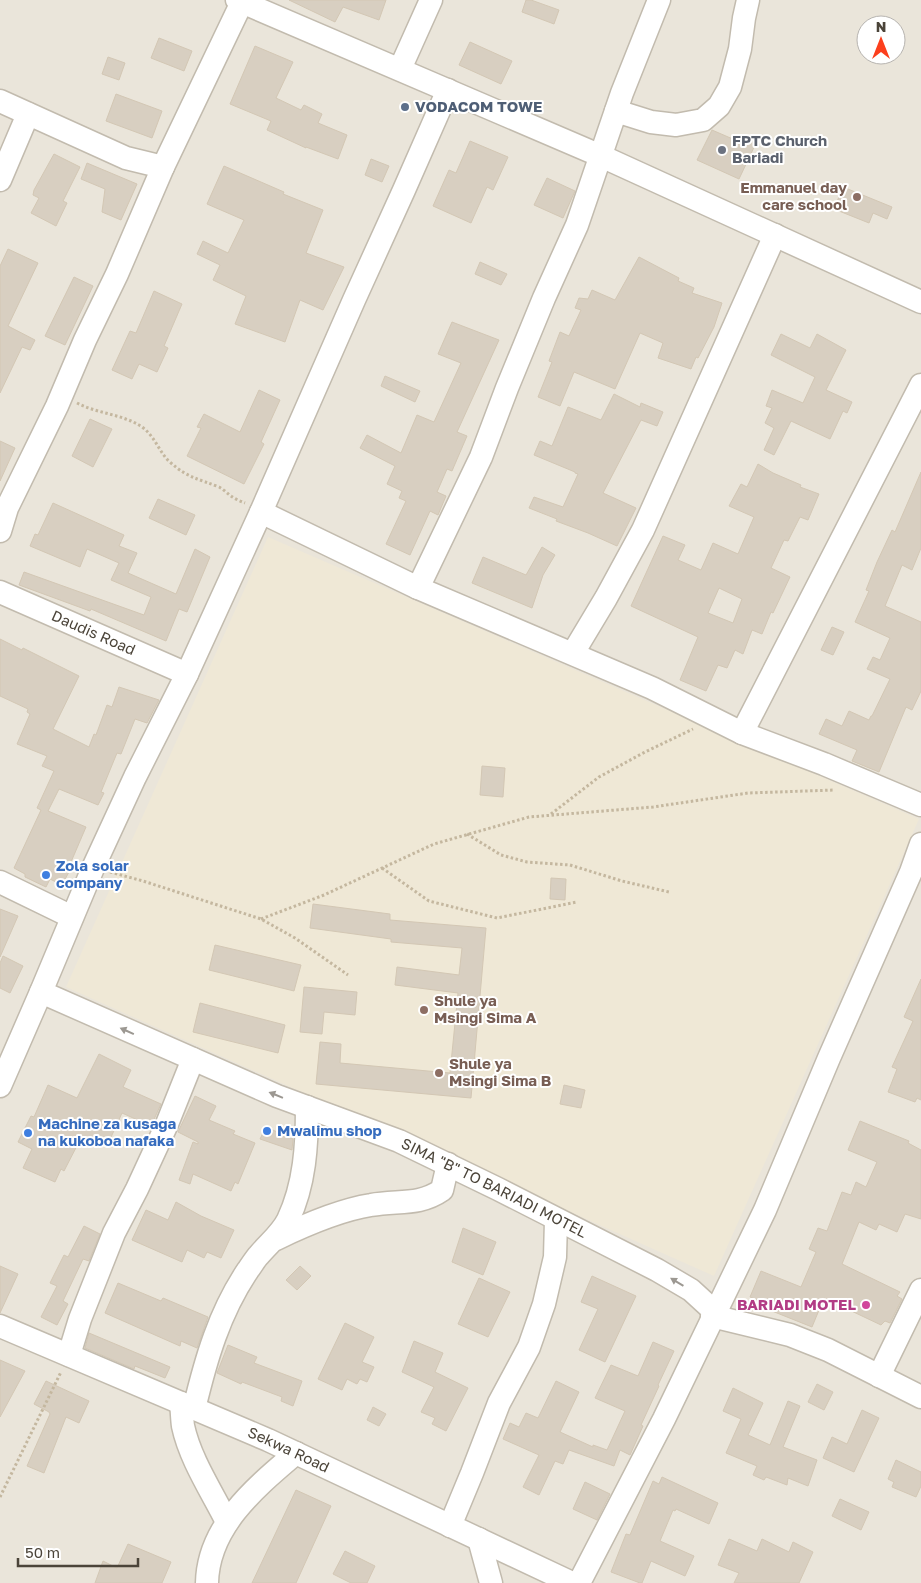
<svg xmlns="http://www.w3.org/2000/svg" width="921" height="1583" font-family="'Golos Text',sans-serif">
<rect width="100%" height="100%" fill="#f6f3ec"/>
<path fill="#eae5da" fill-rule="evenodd" d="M0,0H921V1583H0ZM866,25H896V55H866Z"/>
<path fill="#efe8d6" d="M268,537L919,819L714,1276L66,987Z"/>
<path fill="#d8cfc1" stroke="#d3c7b4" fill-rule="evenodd" d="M289,0H386L379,20L343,7L335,22Z
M526,0H531L559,10L554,24L522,12Z
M159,38L192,51L184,71L151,58Z
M470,42L512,61L501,84L459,65Z
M255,46L293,62L276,98L301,110L304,105L322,114L318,123L347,135L338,159L306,147V148L267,130L271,121L230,104Z
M108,57L125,63L119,80L102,74Z
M116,94L162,111L152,138L106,121Z
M712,130L742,143L746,136L757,141L739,179L697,160Z
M470,141L508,157L493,190L487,187L471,223L433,206L449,170L456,173Z
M54,154L80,167L63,201L67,203L56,226L31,213L39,198L33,195L34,190Z
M371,159L389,166L382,182L365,175Z
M87,163L137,184L121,220L102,212L105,189L81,179Z
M224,166L284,192L283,194L323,210L306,253L344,267L323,310L300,300L285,342L235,324L246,296L213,280L220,265L197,254L203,241L228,253L244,220L207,204Z
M547,178L575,191L563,218L534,205Z
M843,187L892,207L887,219L873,213L869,223L834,209Z
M8,249L38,263L8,326L35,340L30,350L22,347L0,393V266Z
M639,257L679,278L678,281L694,288L692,293L722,303L714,327L698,358L696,357L691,369L658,358L663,343L640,333L615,389L574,372L560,406L538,397L552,362L549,361L560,332L569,336L581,310L575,308L579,298L588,299L592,290L615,300Z
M480,262L507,274L501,285L475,274Z
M74,277L93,286L65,345L45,336Z
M154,291L182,304L164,346L168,348L157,372L139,364L132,379L112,370L130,331L136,333Z
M452,322L499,340L457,432L467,436L452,471L447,469L437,492L446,496L438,515L430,511L410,555L386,544L406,501L399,498L402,491L387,484L395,466L360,448L367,435L401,453L417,415L434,422L461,363L438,354Z
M781,334L810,348L817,334L846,350L826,390L852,402L847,413L843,411L830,439L791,421L774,455L764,450L774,428L765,423L772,408L766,406L772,390L803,403L815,377L771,355Z
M385,376L420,391L415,402L381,386Z
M259,390L280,400L261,442L264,444L244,484L187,456L201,428L197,427L204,414L240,432Z
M614,394L640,407L641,403L663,412L657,426L641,420L603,493L636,508L617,546L588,533L556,521L557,519L529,508L534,497L563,507L578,474L575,473V472L534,455L540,441L552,446L568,407L601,420Z
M90,419L112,429L93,467L72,456Z
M0,441L15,448L0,481Z
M758,464L773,473L801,485L800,487L819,494L808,520L800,517L788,541L784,540L771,568L790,577L773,613L771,612L762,634L752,630L743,654L735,650L727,668L718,665L706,691L680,680L698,637L631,606L663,536L685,545L678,560L701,570L713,543L738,554L754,517L729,506L741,484L747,487ZM719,588L742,599L733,623L708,613Z
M921,472V548L912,570L902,565L885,606L921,622V691L912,710L906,707L879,772L852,761L857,750L819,734L826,719L842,726L849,711L869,720L871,716H872L890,679L867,669L873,657L880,660L890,638L855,622L869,591L866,590L877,562L892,530L895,532Z
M158,499L195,515L186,535L149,518Z
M53,503L124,535L119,546L137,553L128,573L176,594L195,549L210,557L187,612L179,609L166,641L91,609L90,611L19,585L24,572L144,615L151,597L111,580L119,563L87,549L80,567L30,546L35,534L38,535Z
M542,547L555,555L543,575L532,608L472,583L483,557L526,575Z
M832,627L844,632L833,655L821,650Z
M0,639L22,650L23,648L79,676L53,729L89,747L94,734L96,735L107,705L112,707L119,687L159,700L147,723L135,719L121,754L117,753L101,792L104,793L98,805L59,789L48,811L86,827L68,869L70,870L62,885L50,879L46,887L25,877V874L14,868L41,810L37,808L54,771L42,766L47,756L17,744L30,714L27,712L28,709L0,696Z
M482,766L505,768L503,797L480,795Z
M551,878L566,879L565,900L550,899Z
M313,904L390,914V920L486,928L471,1098L316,1084L320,1042L341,1044L340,1063L450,1073L458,993L395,985L397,967L459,975L462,948L391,942V939L310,928Z
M0,909L18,916L0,957Z
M215,945L301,965L294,991L209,970Z
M3,956L23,966L10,993L0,988V963Z
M921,979V1100L917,1098L915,1102L888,1092L897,1069L892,1067L913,1021L904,1017Z
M304,987L357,992L355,1015L324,1012L322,1034L300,1032Z
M200,1003L285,1025L278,1053L193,1032Z
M99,1054L131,1070L123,1087L161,1104L151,1126L122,1113L107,1146L82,1136L64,1171L61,1169L55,1182L23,1168L32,1149L18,1142L31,1116L34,1117L48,1085L77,1098Z
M564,1085L585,1090L581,1108L560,1104Z
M195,1096L216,1106L209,1120L235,1131L233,1134L255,1143L238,1184L235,1182L231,1191L193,1174L190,1184L179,1180L193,1142L198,1144V1142L178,1132Z
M860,1121L909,1141L908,1143L921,1150V1219L905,1214L897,1232L879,1224L876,1230L859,1222L842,1264L900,1292L897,1296L902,1299L890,1323L885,1321L881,1325L824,1298L812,1327L772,1311L774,1307L750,1297L761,1271L801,1287L816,1252L809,1249L818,1228L827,1231L842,1192L851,1195L856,1182L866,1187L877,1162L848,1150Z
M266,1127L293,1139L292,1150L260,1139Z
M176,1202L201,1216L234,1230L221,1258L207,1252L204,1258L187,1250L182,1262L132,1240L146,1210L168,1220Z
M84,1226L100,1234L89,1261L83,1259L63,1301L68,1304L57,1325L41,1317L57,1286L50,1283L64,1255L68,1257Z
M463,1228L496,1242L483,1275L452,1262Z
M0,1266L18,1274L0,1313Z
M300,1266L311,1276L297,1290L286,1280Z
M592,1276L636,1296L605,1362L579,1350L598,1309L581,1302Z
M479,1278L510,1292L488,1337L458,1324Z
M118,1283L161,1301L163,1298L208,1317L197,1348L181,1341L180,1346L105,1313Z
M345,1323L374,1337L362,1362L374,1367L367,1382L360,1379L357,1384L347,1379L342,1390L318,1379Z
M89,1333L170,1367L165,1378L135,1366L134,1369L85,1348Z
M414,1341L443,1353L435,1372L468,1388L446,1431L432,1424L435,1418L421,1412L434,1387L402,1372Z
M653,1342L674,1351L658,1385L659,1386L641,1425L643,1426L630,1455L620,1450L614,1466L569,1450L563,1464L555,1461L539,1495L523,1487L539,1455L503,1439L510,1423L519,1427L526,1413L538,1418L556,1381L579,1392L560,1432L593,1447V1445L607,1450L625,1411L595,1398L611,1365L638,1376Z
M228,1345L257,1357L254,1363L302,1381L293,1406L281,1401L282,1397L242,1382L241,1384L217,1373Z
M0,1360L25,1371L0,1417Z
M46,1381L89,1401L79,1423L66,1417L44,1473L27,1466L50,1414L49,1412L34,1404Z
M817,1384L833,1392L824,1410L808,1402Z
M733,1388L763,1403L748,1435L770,1445L788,1401L800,1406L783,1447L817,1460L808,1486L788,1478L787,1485L766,1477L764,1480L753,1475L757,1466L726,1453L741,1419L723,1411Z
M373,1407L386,1414L379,1426L367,1420Z
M862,1410L879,1418L854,1472L823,1458L832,1437L847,1444Z
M896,1460L921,1472V1486L916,1497L892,1487L894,1482L888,1479Z
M662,1477L718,1503L709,1524L676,1509L675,1511L673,1510L660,1541L694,1556L685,1576L651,1561L642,1583H640L611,1572L626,1534L630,1535L653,1481L659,1484Z
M585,1482L610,1494L597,1520L573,1509Z
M296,1490L331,1506L296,1583H252Z
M840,1499L869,1512L861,1530L832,1516Z
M729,1539L757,1551L762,1539L789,1552L793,1542L813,1552L799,1583H734L739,1573L718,1565Z
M128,1544L171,1562L162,1583H95L103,1561L117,1568Z
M345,1551L375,1566L367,1583H351L333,1574Z"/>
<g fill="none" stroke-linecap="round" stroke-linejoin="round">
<defs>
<g id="minor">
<path d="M237,0L601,156L921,302"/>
<path d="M400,69L431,0"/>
<path d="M0,101L126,158L163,167"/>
<path d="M616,111L651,122L676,125L703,120L719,106L730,87L740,49L744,18L748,0"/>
<path d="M0,180L28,114"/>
<path d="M261,512L418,588L652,688L742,733L824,764L921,805"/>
<path d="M0,531L7,508L57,406L85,340L117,274L163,167L242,2"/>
<path d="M418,588L481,457L507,388L544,298L577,225L622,93L659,0"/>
<path id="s1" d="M0,592L187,674"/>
<path d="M573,653L606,598L643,530L775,235"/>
<path d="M742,733L921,385"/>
<path d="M0,882L72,917"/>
<path id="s2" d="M41,992L277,1096L399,1141L498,1189L657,1270L691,1290L715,1312"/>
<path d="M0,1086L41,992L93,868L135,777L187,674L261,512L354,300L404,190L448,90"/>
<path d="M276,1239C305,1225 339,1210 371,1205C398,1200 419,1206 442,1190L448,1164"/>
<path d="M712,1316L790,1335L828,1350L921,1397"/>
<path id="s3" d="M0,1326L268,1440L572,1583"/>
<path d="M69,1355L80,1319L114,1233L137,1189L167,1124L193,1059"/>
<path d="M879,1376L921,1290"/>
<path d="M181,1403C182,1411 182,1419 183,1426C190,1459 212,1492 227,1522"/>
<path d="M194,1409C206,1359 219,1313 248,1270C252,1265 255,1259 259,1255C269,1243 281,1234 288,1220C305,1184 307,1145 307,1107"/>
<path d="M450,1526L472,1473L499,1403L529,1347L544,1304L555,1257L556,1220"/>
<path d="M479,1539L491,1583"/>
<path d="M207,1583C208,1526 256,1487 296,1453"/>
<path d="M579,1583L664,1419L765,1210L829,1058L911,872L921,844"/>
</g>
</defs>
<use href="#minor" stroke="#c2bbae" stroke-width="25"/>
<path stroke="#c4b79f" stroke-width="3" stroke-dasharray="2.5 2.5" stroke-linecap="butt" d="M77,403C98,414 123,414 142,427C156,437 159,453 171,463C188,478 199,479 219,487C223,489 227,493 231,496C235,499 240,501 245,503
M551,814L599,777L645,752L693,729
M467,834L501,855L527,862L570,865L622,881L669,892
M382,868L429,901L497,918L577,902
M110,872L143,881L261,919L295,938L348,975
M261,919L324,895L434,844L529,817L653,807L748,793L835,790
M0,1497L61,1372"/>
<use href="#minor" stroke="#fff" stroke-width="22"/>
</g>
<defs><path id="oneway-solid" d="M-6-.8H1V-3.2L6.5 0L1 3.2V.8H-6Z" transform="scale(1.25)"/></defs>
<g fill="#9c9892">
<use href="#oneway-solid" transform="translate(127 1031) rotate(-156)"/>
<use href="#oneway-solid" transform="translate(276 1095) rotate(-158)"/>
<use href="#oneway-solid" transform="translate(677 1282) rotate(-149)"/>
</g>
<circle fill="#5c6f8a" stroke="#fff" stroke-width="2" cx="405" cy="107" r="5"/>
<circle fill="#6b7280" stroke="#fff" stroke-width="2" cx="722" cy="150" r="5"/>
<g fill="#8d6e63" stroke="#fff" stroke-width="2">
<circle cx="857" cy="197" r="5"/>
<circle cx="424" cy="1010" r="5"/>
<circle cx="439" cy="1073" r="5"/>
</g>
<g fill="#3f7fe0" stroke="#fff" stroke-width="2">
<circle cx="46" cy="875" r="5"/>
<circle cx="267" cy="1131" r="5"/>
<circle cx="28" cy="1133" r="5"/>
</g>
<circle fill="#d1479c" stroke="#fff" stroke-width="2" cx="866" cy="1305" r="5"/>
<g text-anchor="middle" stroke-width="4" stroke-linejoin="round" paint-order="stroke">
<g font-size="15" font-weight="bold" fill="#4e5e75" stroke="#fff" text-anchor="start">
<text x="415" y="112">VODACOM TOWE</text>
</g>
<g font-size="15" font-weight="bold" fill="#5b616d" stroke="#fff" text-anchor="start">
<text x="732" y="146">FPTC Church<tspan x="732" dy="17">Bariadi</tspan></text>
</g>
<g font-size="15" font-weight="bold" fill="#785e54" stroke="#fff" text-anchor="start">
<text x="847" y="193" text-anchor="end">Emmanuel day<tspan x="847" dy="17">care school</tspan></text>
<text x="434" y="1006">Shule ya<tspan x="434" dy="17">Msingi Sima A</tspan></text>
<text x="449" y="1069">Shule ya<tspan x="449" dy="17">Msingi Sima B</tspan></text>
</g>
<g font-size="15" fill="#4b4439" stroke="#fff">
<text dy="5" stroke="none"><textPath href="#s1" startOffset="102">Daudis Road</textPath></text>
<text dy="5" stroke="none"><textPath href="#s2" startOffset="494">SIMA "B" TO BARIADI MOTEL</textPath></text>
<text dy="5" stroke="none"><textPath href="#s3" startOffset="314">Sekwa Road</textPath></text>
</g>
<g font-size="15" font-weight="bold" fill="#366cbe" stroke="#fff" text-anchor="start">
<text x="56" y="871">Zola solar<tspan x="56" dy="17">company</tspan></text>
<text x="38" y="1129">Machine za kusaga<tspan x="38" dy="17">na kukoboa nafaka</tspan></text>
<text x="277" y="1136">Mwalimu shop</text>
</g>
<g font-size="15" font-weight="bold" fill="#b23c85" stroke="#fff" text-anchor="end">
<text x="856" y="1310">BARIADI MOTEL</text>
</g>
</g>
<g transform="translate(881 40)"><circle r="24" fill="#ffffff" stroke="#b7b4b0"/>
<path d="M0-4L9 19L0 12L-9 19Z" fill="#fc3f1d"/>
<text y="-8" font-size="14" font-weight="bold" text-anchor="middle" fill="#4b4439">N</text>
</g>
<path d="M18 1558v8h120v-8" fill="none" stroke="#4b4439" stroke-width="2.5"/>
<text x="25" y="1558" font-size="15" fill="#4b4439" stroke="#ffffff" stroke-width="4" paint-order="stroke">50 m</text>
</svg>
